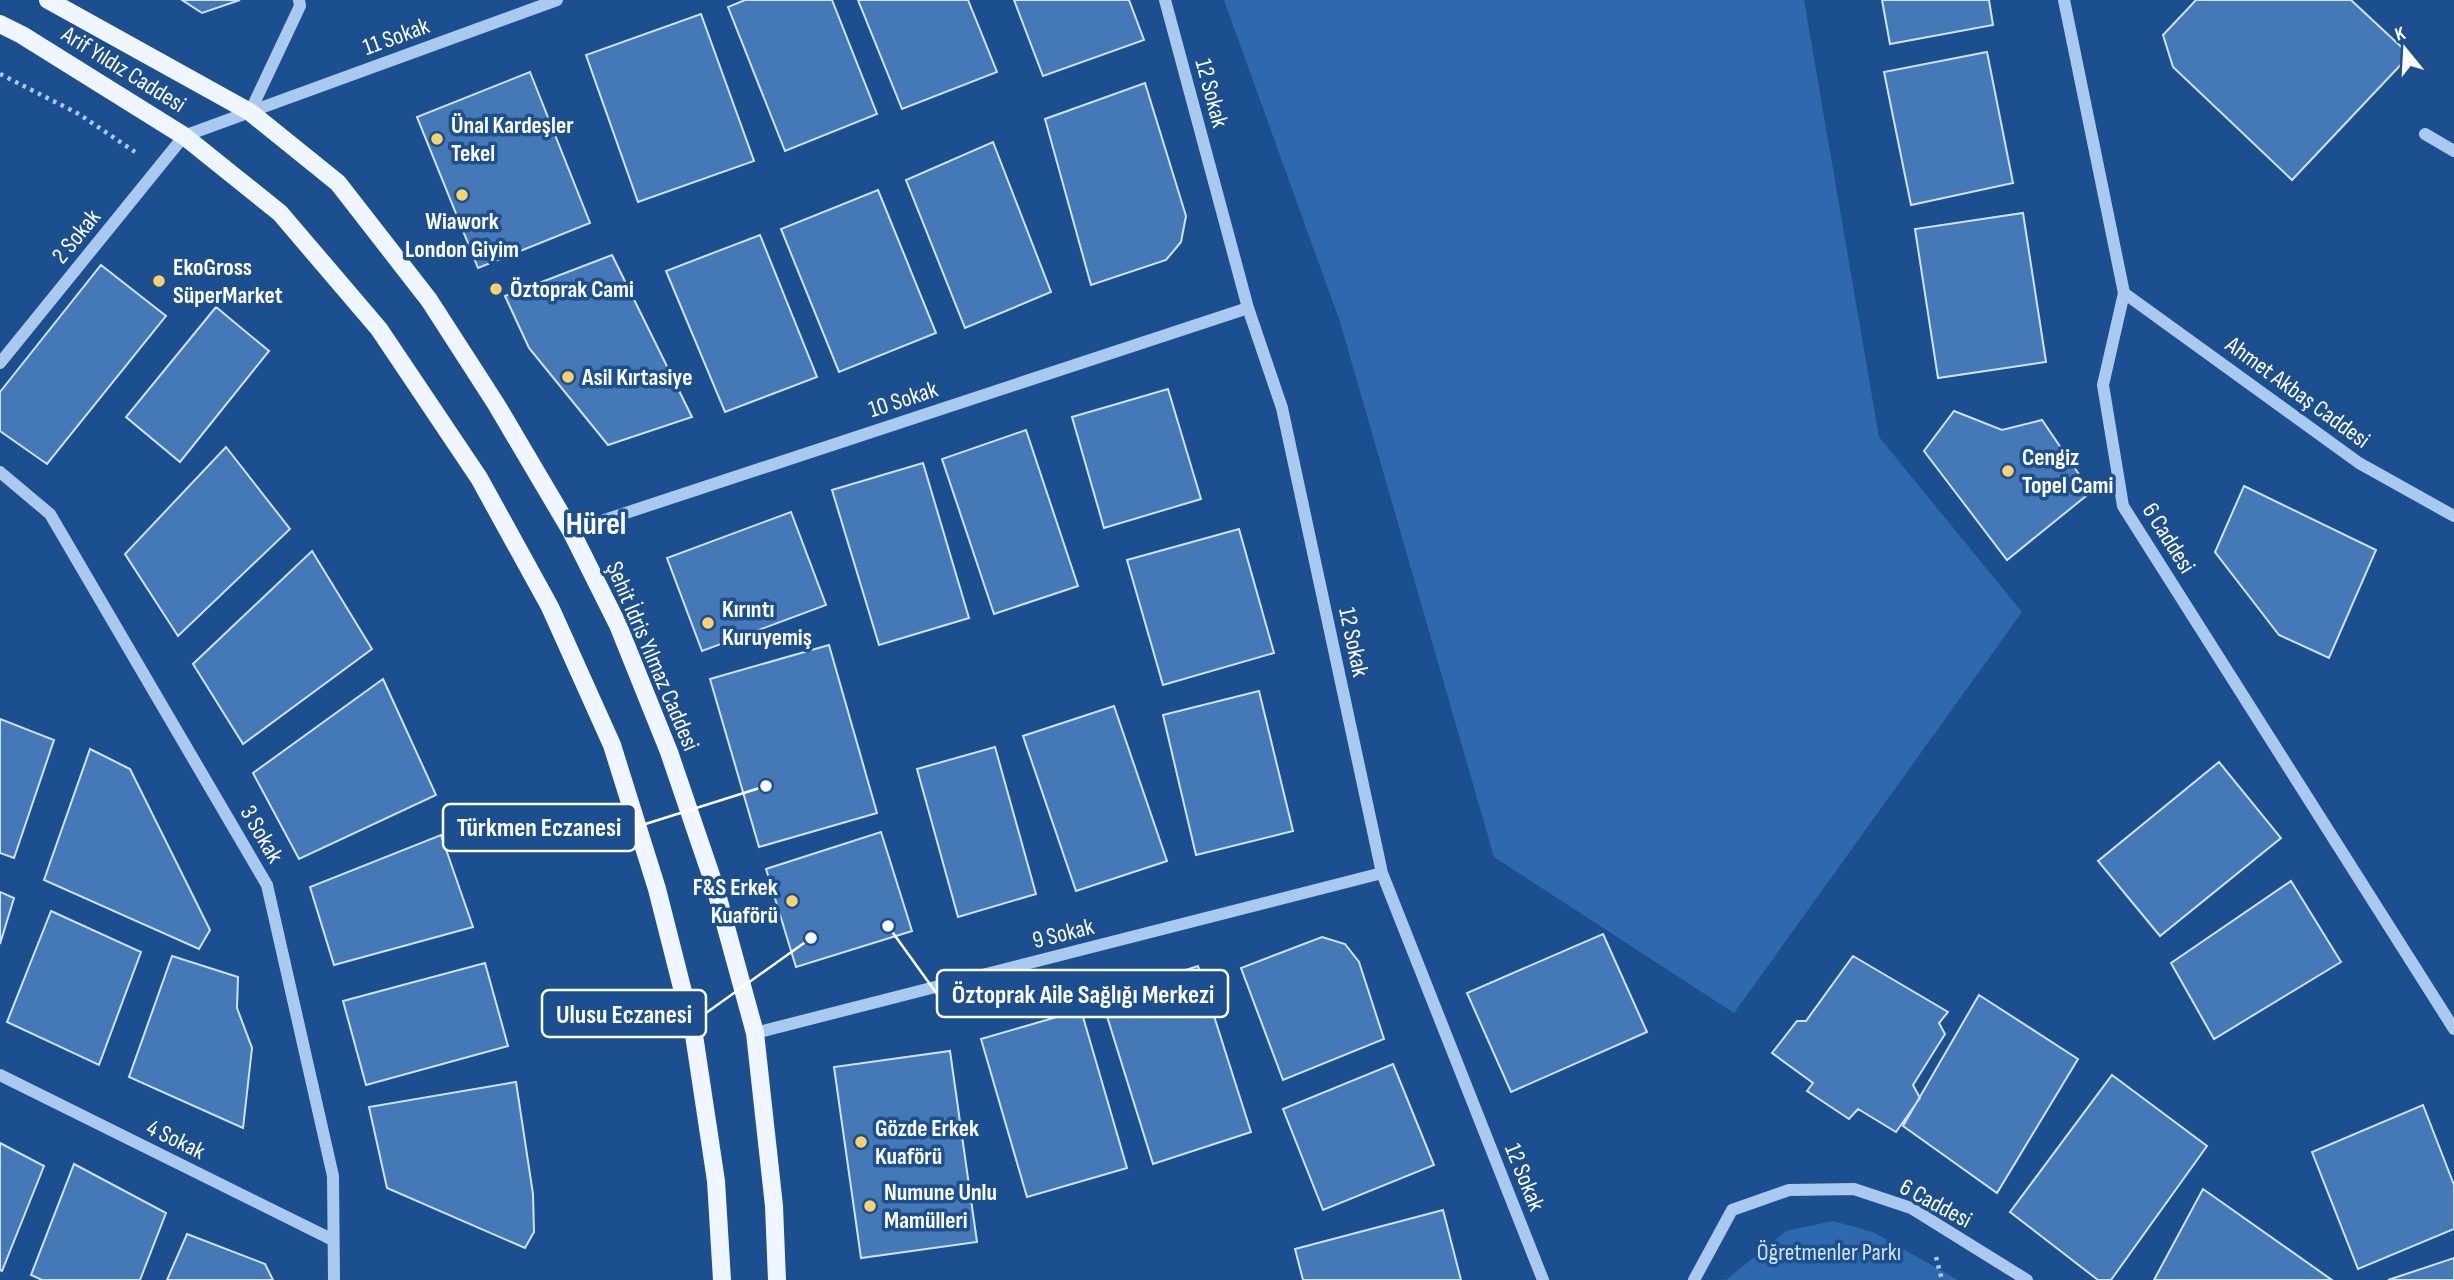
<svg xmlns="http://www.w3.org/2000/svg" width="2454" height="1280" font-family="'Sofia Sans Condensed',sans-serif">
<rect width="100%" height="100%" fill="#1b4f8f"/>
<path fill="#2e69ad" d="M1224,0H1804L1879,437L2022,612L1734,1013L1494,857L1340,322Z
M1833,1221L1873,1232L1958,1280H1726L1786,1231Z"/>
<path fill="#4478b7" stroke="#cfe3fa" stroke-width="2" d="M182,0H240L202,13Z
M745,0H832L877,114L785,151L728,7Z
M858,0H968L997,72L902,109Z
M1014,0H1129L1144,40L1043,76Z
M1882,0H1989L1993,25L1890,44Z
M2196,0H2351L2410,55L2292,180L2173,67L2163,35Z
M701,14L754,161L638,202L586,55Z
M1987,52L2013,183L1911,205L1884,72Z
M530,72L590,223L478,268L417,117Z
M1145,83L1186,216L1181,242L1166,260L1091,285L1045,119Z
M993,142L1051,292L965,328L906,180Z
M878,190L936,333L839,372L781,229Z
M2023,213L2046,362L1938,378L1915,229Z
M760,235L817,377L725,412L666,271Z
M612,255L692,417L608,445L529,348L505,296Z
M101,265L166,316L47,464L0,431V392Z
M216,307L269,351L180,462L126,417Z
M1168,389L1201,499L1104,528L1072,417Z
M1954,411L2002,430L2042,420L2091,492L2007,560L1924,451Z
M1026,430L1078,586L994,614L942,459Z
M226,447L290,529L178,636L125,554Z
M923,463L969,618L879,645L832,490Z
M2244,486L2376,550L2329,658L2279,635L2215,552Z
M791,512L826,605L702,651L667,558Z
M1239,529L1274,653L1163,685L1127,560Z
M312,551L372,649L243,744L193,664Z
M829,645L877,813L759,847L710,679Z
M383,679L436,795L299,859L253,773Z
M1259,691L1293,831L1196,855L1163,715Z
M1114,706L1167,861L1076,891L1023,736Z
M0,719L54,740L14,858L0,853Z
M995,747L1036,894L958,917L917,769Z
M90,749L130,769L210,930L199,949L44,880Z
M2219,762L2281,838L2160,936L2098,861Z
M881,832L912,931L796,967L766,869Z
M441,835L473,927L334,965L310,887Z
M2291,881L2341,962L2214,1039L2171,963Z
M0,892L14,898L0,944Z
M51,911L141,952L99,1065L7,1022Z
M1603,934L1647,1032L1511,1092L1467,993Z
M1322,937L1345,944L1359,962L1384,1039L1283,1080L1241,968Z
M172,956L238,977L237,1008L252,1048L243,1128L129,1077Z
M1853,956L1948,1012L1939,1023L1945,1034L1913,1085L1920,1098L1896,1132L1858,1109L1849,1119L1807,1091L1813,1083L1772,1053L1797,1021H1806Z
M485,963L508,1046L366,1085L343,1001Z
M1198,966L1251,1132L1153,1164L1101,997Z
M1979,995L2078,1059L1997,1193L1903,1126Z
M1081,1010L1127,1168L1027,1197L981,1039Z
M950,1051L977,1242L861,1258L834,1067Z
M1393,1064L1434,1165L1323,1210L1283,1109Z
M2112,1075L2207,1146L2111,1280H2098L2010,1212Z
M516,1082L533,1194L534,1232L525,1248L387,1188L369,1107Z
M2423,1105L2454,1185V1229L2358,1269L2312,1152Z
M0,1143L44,1166L2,1271L0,1270Z
M74,1164L166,1213L140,1280H42L31,1275Z
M2203,1189L2332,1280H2154Z
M1443,1210L1461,1280H1303L1295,1249Z
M187,1234L265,1264L273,1280H167Z
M2454,1258V1280H2388Z"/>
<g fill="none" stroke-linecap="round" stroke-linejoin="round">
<path stroke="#a9c9ee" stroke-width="4.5" stroke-dasharray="3.5 5" stroke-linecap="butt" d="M0,74L79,114L135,152
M1936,1257L1942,1280"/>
<path stroke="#a9c9ee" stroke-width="12" d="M1165,0L1248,308L1282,408L1382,873L1543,1280
M2064,0L2124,293L2103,385L2123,506L2454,1029
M250,112L300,6L299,0
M2425,134L2454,151
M2124,293L2359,463L2454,516
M0,363L184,136L557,0
M0,472L50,514L267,885L333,1176L334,1280
M571,531L1248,308
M755,1033L1382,873
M0,1075L333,1240
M1694,1280L1732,1210L1789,1190L1854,1189L1911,1208L2027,1280"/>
<path stroke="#f0f6ff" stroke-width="18" d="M48,0L250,112L338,183L429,300L496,404L571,531L618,625L669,752L715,887L755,1033L774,1206L777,1280
M0,24L22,35L184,136L280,213L379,329L479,478L550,607L612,745L657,889L694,1035L716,1181L722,1280"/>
</g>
<g fill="#ffd166" stroke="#1b4f8f" stroke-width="2.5">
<circle cx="437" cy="139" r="7"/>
<circle cx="462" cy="195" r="7"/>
<circle cx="159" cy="281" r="7"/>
<circle cx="496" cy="289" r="7"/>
<circle cx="568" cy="377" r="7"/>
<circle cx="2008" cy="471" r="7"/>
<circle cx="708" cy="623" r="7"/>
<circle cx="792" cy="901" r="7"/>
<circle cx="861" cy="1142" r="7"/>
<circle cx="870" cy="1206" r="7"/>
</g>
<g text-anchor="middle" stroke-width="7" stroke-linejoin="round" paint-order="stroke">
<g font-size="24" fill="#fff" stroke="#1b4f8f">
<text transform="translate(396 36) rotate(-20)" y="8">11 Sokak</text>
<text transform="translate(124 69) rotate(32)" y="8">Arif Yıldız Caddesi</text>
<text transform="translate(1212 93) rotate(75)" y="8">12 Sokak</text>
<text transform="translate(76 236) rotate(-51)" y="8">2 Sokak</text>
<text transform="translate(2298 392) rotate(36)" y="8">Ahmet Akbaş Caddesi</text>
<text transform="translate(903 399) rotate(-18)" y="8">10 Sokak</text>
<text transform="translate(2169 538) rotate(58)" y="8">6 Caddesi</text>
<text transform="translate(1354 642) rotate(78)" y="8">12 Sokak</text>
<text transform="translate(653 656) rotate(67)" y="8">Şehit İdris Yılmaz Caddesi</text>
<text transform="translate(262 834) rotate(60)" y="8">3 Sokak</text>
<text transform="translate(1063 933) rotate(-14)" y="8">9 Sokak</text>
<text transform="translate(176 1139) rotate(26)" y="8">4 Sokak</text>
<text transform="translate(1525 1177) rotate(68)" y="8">12 Sokak</text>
<text transform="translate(1936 1203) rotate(28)" y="8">6 Caddesi</text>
</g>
<g font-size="24" font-weight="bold" fill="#fff" stroke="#1b4f8f" text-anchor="start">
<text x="451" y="133">Ünal Kardeşler<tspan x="451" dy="28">Tekel</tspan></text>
<text x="462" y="229" text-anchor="middle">Wiawork<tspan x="462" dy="28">London Giyim</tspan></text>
<text x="173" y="275">EkoGross<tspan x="173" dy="28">SüperMarket</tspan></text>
<text x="510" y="297">Öztoprak Cami</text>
<text x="582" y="385">Asil Kırtasiye</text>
<text x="2022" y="465">Cengiz<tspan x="2022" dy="28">Topel Cami</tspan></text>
<text x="722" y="617">Kırıntı<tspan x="722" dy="28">Kuruyemiş</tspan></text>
<text x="778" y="895" text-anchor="end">F&amp;S Erkek<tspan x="778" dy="28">Kuaförü</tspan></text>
<text x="875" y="1136">Gözde Erkek<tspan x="875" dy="28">Kuaförü</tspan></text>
<text x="884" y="1200">Numune Unlu<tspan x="884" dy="28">Mamülleri</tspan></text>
</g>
<g font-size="24" fill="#cfe3fa" stroke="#1b4f8f">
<text x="1829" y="1260">Öğretmenler Parkı</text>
</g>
<g font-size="32" font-weight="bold" fill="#fff" stroke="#1b4f8f">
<text x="596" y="534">Hürel</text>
</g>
</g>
<path fill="none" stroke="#fff" stroke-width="2.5" d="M766 786L636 827M888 926L937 994M811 938L706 1013"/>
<g fill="#fff" stroke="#1b4f8f" stroke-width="2.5">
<circle cx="766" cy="786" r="7"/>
<circle cx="888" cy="926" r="7"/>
<circle cx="811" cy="938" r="7"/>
</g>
<g fill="#1b4f8f" stroke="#fff" stroke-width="2.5">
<rect x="443" y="804" width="193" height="47" rx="7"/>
<rect x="937" y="970" width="291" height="47" rx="7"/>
<rect x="542" y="990" width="164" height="47" rx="7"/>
</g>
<g font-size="26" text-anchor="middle" font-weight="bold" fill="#fff">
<text x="539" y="836">Türkmen Eczanesi</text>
<text x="1083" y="1003">Öztoprak Aile Sağlığı Merkezi</text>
<text x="624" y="1023">Ulusu Eczanesi</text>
</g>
<g transform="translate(2405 49) rotate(342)" stroke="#1b4f8f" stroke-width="5" paint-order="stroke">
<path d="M0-5L12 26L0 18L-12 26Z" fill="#ffffff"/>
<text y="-10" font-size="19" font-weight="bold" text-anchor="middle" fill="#ffffff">K</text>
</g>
</svg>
